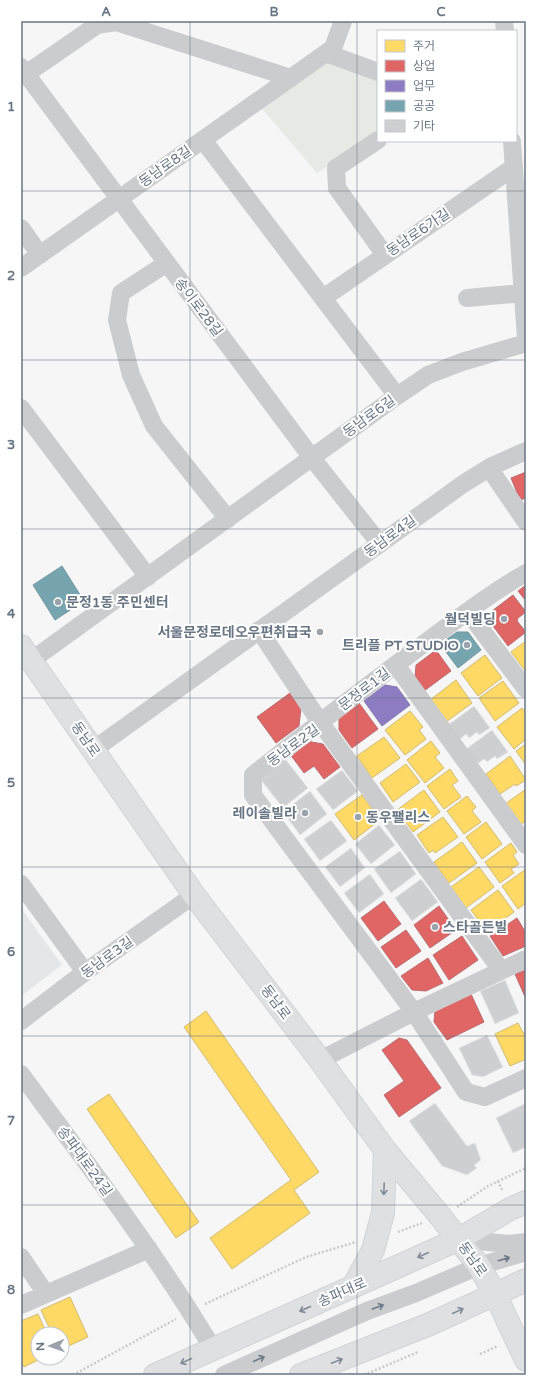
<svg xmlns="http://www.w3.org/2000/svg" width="547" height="1396" font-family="'Varela Round','Noto Sans KR',sans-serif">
<rect width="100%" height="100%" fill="#f6f6f6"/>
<path fill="#e5e6e7" d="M21,908L62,965L21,996Z"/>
<path fill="#e6e9e4" d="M320,60L378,81V132L317,173L259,105Z"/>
<path fill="#ffd966" stroke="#d2bb6f" d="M526,641V672L511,652Z
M485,655L502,678L478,696L461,673Z
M456,680L472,703L446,722L430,700Z
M503,681L519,703L495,721L479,698Z
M522,708L526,713V739L514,749L497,727Z
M410,711L423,727L419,730L426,739L405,755L385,730Z
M384,737L400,758L372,778L357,756Z
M431,741L440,753L435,757L444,768L425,783L407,760Z
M526,744V765L516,751Z
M510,756L526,780L516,786L515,784L500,794L486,774Z
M406,764L420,782L393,802L380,783Z
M450,769L458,781L452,785L461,797L444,809L427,786Z
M526,789V821L520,825L505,804Z
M424,790L440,812L413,832L397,810Z
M362,795L380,820L354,840L335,814Z
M467,796L476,807L472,811L481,822L464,834L447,811Z
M443,817L458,837L435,853L433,850L429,853L417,835Z
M486,822L502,844L482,859L466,837Z
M462,842L477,863L449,883L434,862Z
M511,843L517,852L513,855L519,864L511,869L514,873L500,883L485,862Z
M479,867L494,887L466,908L451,887Z
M526,869V903L518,909L502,886Z
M498,890L514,912L487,932L471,910Z
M206,1011L319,1172L294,1190L310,1213L232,1269L210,1238L291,1180L184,1027Z
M518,1023L526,1038V1059L510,1066L495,1034Z
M109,1094L199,1222L176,1238L87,1109Z
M70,1297L88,1337L62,1349V1334H52L41,1310Z
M38,1314L47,1334H38V1358H42L24,1367L21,1361V1321Z"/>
<path fill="#e06666" stroke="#bc6b6f" d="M526,472V498L520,500L511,478Z
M526,585V601L518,591Z
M513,595L526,612L518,618L517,621L526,632L508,646L490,622L492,611Z
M436,650L451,671L424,691L415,677L416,665Z
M290,693L301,708L299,726L276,743L257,717Z
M359,703L378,729L352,748L339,730V718Z
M306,741L323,744L340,767L324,779L314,766L304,773L290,754Z
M384,901L401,924L378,941L361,918Z
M439,906L456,930L430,948L414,925Z
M517,918L526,933V946L503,956L490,936Z
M406,930L421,951L396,968L381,947Z
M462,936L478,960L449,980L433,955Z
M428,958L443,983L426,991L412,990L401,976Z
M526,970V999L515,974Z
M471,994L484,1022L447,1040L434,1022L435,1010Z
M399,1038L407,1040L441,1088L399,1117L384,1095L404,1081L382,1050Z"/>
<path fill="#8e7cc3" stroke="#837ab0" d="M385,685L397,687L410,705L382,726L364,701Z"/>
<path fill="#76a5af" stroke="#7297a2" d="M62,566L84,601L55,620L33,585Z
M457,632H468L481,650L458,668L440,644Z"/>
<path fill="#cdcfd0" stroke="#e6e6e6" d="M474,706L490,728L479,735L477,732L469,738L466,734L459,740L448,725Z
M492,730L508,752L497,759L495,756L487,762L484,759L477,764L466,749Z
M286,760L308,788L283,808L261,780Z
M342,770L358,791L333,810L316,789Z
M310,791L327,814L300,835L283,812Z
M331,820L347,841L320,861L304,839Z
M379,825L395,845L371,864L355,844Z
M351,848L365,868L340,887L325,867Z
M400,851L416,874L391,893L374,869Z
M370,874L384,894L359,913L344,893Z
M421,879L438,902L412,921L395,898Z
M505,980L519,1013L495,1024L480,991Z
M487,1035L503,1067L483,1077L472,1075L459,1048Z
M435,1103L467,1146L475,1143L481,1160L474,1165L477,1168L467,1175L442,1166L409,1121Z
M526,1103V1147L513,1153L496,1118Z"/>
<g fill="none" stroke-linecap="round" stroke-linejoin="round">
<defs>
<path id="major" d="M21,646L194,895L320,1060L385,1150L440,1216L479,1266L495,1294L526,1360
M353,1287L373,1250L383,1213L385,1150
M155,1375L399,1266L459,1239L510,1209L526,1202
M301,1375L430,1324L526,1280"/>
</defs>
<use href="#major" stroke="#d2d3d4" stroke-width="24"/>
<path stroke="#c9cacb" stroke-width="2.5" stroke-dasharray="2 2" stroke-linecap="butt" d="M498,1181L503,1192
M457,1207L488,1186L526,1168
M398,1232L422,1223
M205,1304L306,1257L356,1242
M480,1354L498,1346
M73,1375L176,1319
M364,1375L418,1352"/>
<path stroke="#cbcccd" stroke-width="18" d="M504,21L505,31
M326,53L378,72
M21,67L312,458L380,544
M26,74L97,25L116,22L291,78
M203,140L397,396
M378,140L336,168L337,188L385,255
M512,141L526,338
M21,228L40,255
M167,263L121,293L117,320L131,375L154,426L228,519
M21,268L333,48L343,21
M323,298L514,167
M467,298L523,293
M21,408L148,577
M489,468L526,522
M526,573C492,592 460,617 429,640C369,684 311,729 253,775V795L414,1012L466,1092L485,1097L526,1078
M468,612L526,689
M259,630L320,722L501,970
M32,660L397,396L428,375L462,362L526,343
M396,665L526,845
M93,750L463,484L492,466L526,451
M21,884L85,972
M21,1021L85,972L194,895
M320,1060L414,1012L526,959
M21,1074C87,1164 156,1253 213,1349
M459,1239L508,1244L526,1242
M21,1257L46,1294
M21,1305L149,1249
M224,1375L367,1311L416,1293L479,1266L526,1252"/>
<use href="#major" stroke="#dfe0e1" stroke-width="22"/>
</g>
<defs><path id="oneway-shaft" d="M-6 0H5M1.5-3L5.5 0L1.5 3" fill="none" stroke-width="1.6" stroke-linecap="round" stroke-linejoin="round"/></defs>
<g stroke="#808b97">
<use href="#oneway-shaft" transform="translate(384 1189) rotate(92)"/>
<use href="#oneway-shaft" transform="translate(423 1255) rotate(155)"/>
<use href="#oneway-shaft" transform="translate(305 1309) rotate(156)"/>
<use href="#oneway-shaft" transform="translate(458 1311) rotate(-25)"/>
<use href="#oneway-shaft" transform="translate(186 1361) rotate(155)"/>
<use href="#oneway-shaft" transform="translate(337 1361) rotate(-22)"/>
</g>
<g stroke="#6d7a88">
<use href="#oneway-shaft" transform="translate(504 1259) rotate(-16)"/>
<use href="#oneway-shaft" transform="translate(378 1307) rotate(-20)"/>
<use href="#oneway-shaft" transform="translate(259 1359) rotate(-24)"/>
</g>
<path fill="none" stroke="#687684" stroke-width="1" stroke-opacity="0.55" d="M190,21V1375M357,21V1375M21,191H526M21,360H526M21,529H526M21,698H526M21,867H526M21,1036H526M21,1205H526"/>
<g fill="#9aa3ac" stroke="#fff" stroke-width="1.5">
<circle cx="58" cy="602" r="4"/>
<circle cx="504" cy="619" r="4"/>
<circle cx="320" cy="632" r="4"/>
<circle cx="467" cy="645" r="4"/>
<circle cx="305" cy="813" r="4"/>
<circle cx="358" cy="817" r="4"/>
<circle cx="435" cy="927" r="4"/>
</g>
<g text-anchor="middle" stroke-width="4" stroke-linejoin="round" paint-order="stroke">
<g font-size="14" fill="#687684" stroke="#fff">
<text transform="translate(165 166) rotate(-35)" y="5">동남로8길</text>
<text transform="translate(418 232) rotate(-34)" y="5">동남로6가길</text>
<text transform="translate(199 307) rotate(53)" y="5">송이로28길</text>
<text transform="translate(369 416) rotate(-36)" y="5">동남로6길</text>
<text transform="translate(390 536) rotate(-36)" y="5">동남로4길</text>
<text transform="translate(364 689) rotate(-37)" y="5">문정로1길</text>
<text transform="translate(86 739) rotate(56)" y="5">동남로</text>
<text transform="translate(293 745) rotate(-36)" y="5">동남로2길</text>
<text transform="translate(107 957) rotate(-36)" y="5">동남로3길</text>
<text transform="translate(276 1002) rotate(53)" y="5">동남로</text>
<text transform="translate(85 1161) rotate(54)" y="5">송파대로24길</text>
<text transform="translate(473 1259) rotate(55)" y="5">동남로</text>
<text transform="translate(342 1292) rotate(-24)" y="5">송파대로</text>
</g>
<g font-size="14" font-weight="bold" fill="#687684" stroke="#fff" text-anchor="end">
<text x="66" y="607" text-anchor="start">문정1동 주민센터</text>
<text x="496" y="624">월덕빌딩</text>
<text x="312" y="637">서울문정로데오우편취급국</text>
<text x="459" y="650">트리플 PT STUDIO</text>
<text x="297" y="818">레이솔빌라</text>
<text x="366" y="822" text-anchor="start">동우팰리스</text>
<text x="443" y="932" text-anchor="start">스타골든빌</text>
</g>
</g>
<rect width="547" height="1396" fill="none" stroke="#ffffff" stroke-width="44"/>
<rect x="377" y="30" width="140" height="112" fill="#ffffff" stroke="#c3c8ce"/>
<rect x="385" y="40" width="20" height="12" fill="#ffd966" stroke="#c3c8ce"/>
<text x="413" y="50" font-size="12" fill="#687684">주거</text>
<rect x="385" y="60" width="20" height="12" fill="#e06666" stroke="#c3c8ce"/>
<text x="413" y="70" font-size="12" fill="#687684">상업</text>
<rect x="385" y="80" width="20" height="12" fill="#8e7cc3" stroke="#c3c8ce"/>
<text x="413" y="90" font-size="12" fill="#687684">업무</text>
<rect x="385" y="100" width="20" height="12" fill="#76a5af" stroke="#c3c8ce"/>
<text x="413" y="110" font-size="12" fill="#687684">공공</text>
<rect x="385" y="120" width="20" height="12" fill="#cdcfd0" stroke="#c3c8ce"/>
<text x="413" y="130" font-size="12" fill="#687684">기타</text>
<g transform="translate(50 1346) rotate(268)"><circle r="19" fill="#ffffff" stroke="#c3c8ce"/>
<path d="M0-3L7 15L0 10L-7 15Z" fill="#9aa3ac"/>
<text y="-6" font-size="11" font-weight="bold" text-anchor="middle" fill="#687684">N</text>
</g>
<rect x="22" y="22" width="503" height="1352" fill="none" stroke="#687684" stroke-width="1.5"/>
<g font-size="13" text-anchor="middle" font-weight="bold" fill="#687684">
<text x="106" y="16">A</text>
<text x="274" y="16">B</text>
<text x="441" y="16">C</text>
<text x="11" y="111">1</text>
<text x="11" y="280">2</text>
<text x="11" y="449">3</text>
<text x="11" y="618">4</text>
<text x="11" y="787">5</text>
<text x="11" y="956">6</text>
<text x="11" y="1125">7</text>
<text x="11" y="1294">8</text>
</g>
</svg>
